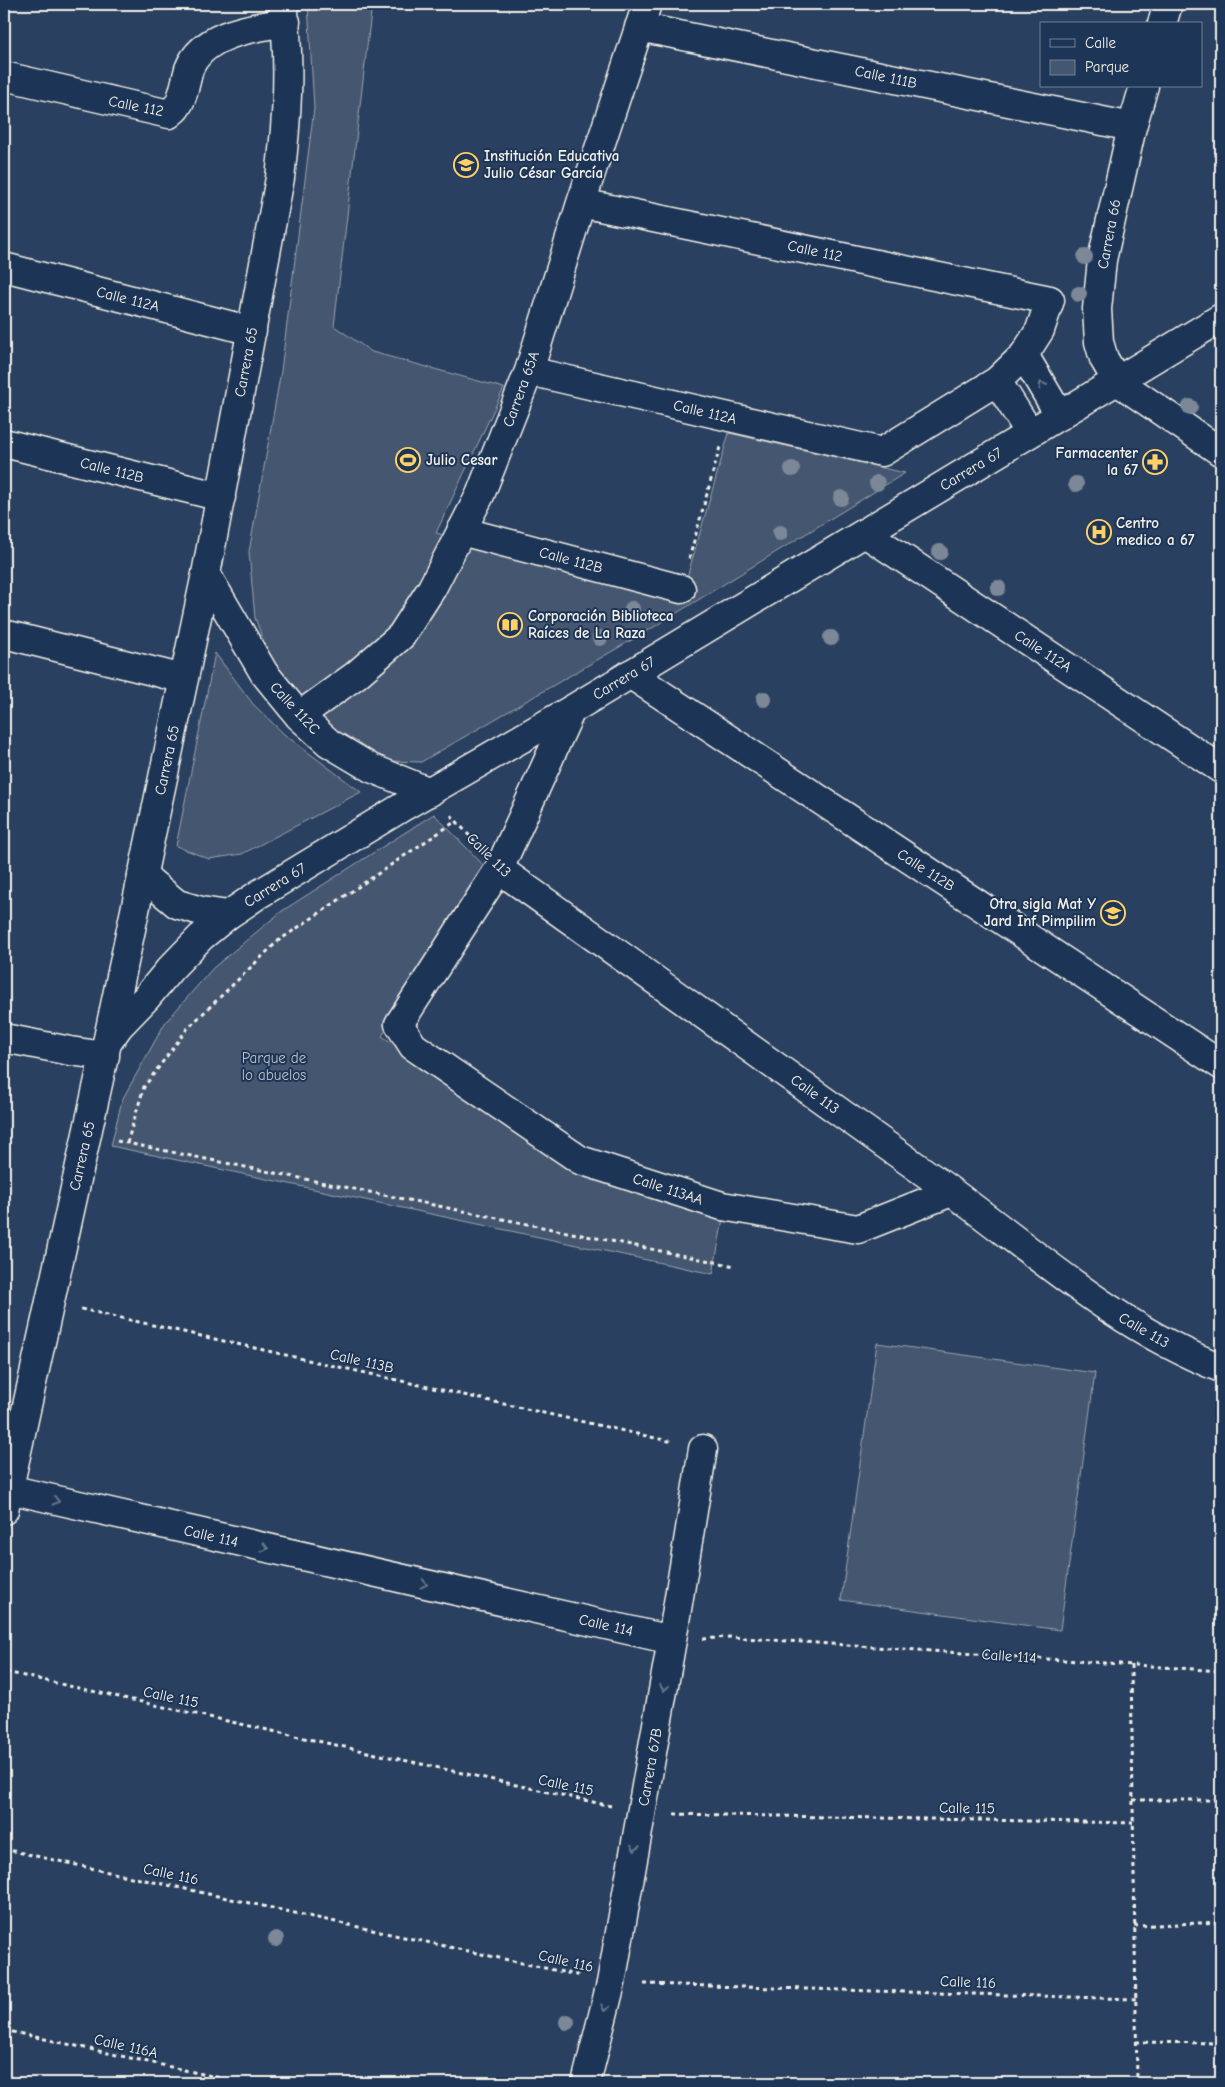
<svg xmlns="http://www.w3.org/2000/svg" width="1225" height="2087" font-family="'Comic Neue',sans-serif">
<rect width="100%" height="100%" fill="#2a4060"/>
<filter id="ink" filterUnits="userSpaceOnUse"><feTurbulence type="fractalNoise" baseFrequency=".02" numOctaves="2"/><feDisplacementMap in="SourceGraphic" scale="10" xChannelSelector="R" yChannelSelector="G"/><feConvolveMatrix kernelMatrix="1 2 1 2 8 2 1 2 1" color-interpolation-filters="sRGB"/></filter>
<g filter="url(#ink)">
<path fill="#445771" stroke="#9ca4ac" d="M308,4H372L334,326L372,352L504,388L436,533L681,598L729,433L905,473L654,627L421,762L389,761L357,745L319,722L276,674L255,618L249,552L281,371L314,108Z
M215,653L253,704L285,735L361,792L242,854L209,859L176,846Z
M434,814L490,872L382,1036L577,1170L724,1213L713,1274L111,1146L122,1100L165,1023L213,968L282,911Z
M877,1343L1095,1373L1060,1630L841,1600Z"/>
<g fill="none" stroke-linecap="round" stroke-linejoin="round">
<defs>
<path id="minor" d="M1162,24L1168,4
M639,27L1132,127
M4,76L169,114C171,112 176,109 177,106C183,99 186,79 189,69C203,33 253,28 286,22
M1144,86L1132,127L1102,260L1097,309L1099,342L1104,359L1117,381L1221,452
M4,267L252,331
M529,371L882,452L997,381L1024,355L1040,330L1050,300L581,203
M4,443L221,497
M461,531L681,589
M865,533L1221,769
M206,574L264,673L299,716L329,743L371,768L430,792
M4,634L184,679
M630,674L1221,1065
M571,710L499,869L399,1024L413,1046L580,1160L722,1206L858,1229L951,1192
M299,716L356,675L401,636L432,588L480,495L529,371L581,203L647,4
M499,869C649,976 799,1082 949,1190C1036,1253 1119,1329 1221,1368
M4,1038L70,1051L105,1056
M107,1043L206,574L280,178C287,120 291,63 283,4
M4,1488L672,1640
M586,2083L611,1983L672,1640L703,1449"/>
<path id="major" d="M1024,355L1060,416
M997,381L1030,433
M142,875L177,904L201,911L228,915
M4,1510L107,1043L119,1026L146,998L170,969L201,937L228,915L259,894L404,806L571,710L1221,318"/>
</defs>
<use href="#minor" stroke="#f4f1e8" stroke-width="31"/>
<use href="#major" stroke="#f4f1e8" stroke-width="31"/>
<path stroke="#f4f1e8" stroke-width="3" stroke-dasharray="4 4" stroke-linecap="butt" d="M689,559L720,447
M451,815L475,842
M117,1141L735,1266
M127,1143L144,1087L187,1029L278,941L456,821
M81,1309L673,1442
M703,1639L730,1637L1221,1671
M1131,1665L1137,2083
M6,1672L611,1806
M1133,1800H1221
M674,1814L1133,1823
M4,1849L581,1976
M1134,1926L1221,1922
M644,1984L1136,1999
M4,2030L243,2083
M1136,2042L1221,2043"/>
<use href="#minor" stroke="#1d3557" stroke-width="28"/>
<use href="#major" stroke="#1d3557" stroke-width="28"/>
</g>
<g fill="#7c8897">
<circle cx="1085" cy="257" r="8"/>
<circle cx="1079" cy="294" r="8"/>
<circle cx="1190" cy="407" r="8"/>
<circle cx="792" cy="469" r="8"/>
<circle cx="877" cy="483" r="8"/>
<circle cx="1076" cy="484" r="8"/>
<circle cx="841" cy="498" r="8"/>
<circle cx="780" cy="533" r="8"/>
<circle cx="940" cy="552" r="8"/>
<circle cx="998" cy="588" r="8"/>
<circle cx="632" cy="609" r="8"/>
<circle cx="600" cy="638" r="8"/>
<circle cx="831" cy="638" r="8"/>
<circle cx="764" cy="699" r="8"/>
<circle cx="276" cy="1939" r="8"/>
<circle cx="567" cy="2022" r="8"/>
</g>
<defs><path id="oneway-chevron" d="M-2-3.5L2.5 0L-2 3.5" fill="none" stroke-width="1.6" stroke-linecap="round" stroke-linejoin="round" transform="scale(1.25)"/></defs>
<g stroke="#68778a">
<use href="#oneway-chevron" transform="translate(1042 385) rotate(-120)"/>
<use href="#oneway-chevron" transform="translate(56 1501) rotate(13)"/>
<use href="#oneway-chevron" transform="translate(265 1548) rotate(13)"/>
<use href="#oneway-chevron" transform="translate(424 1584) rotate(13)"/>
<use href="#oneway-chevron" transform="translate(664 1688) rotate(100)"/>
<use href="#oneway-chevron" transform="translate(635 1848) rotate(100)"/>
<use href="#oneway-chevron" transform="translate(605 2008) rotate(104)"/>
</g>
</g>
<defs>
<symbol id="school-ring" viewBox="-11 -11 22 22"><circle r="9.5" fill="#1d3557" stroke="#ffd166" stroke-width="1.5"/><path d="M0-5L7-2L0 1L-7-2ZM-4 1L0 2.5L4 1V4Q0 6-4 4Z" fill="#ffd166"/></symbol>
<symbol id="stadium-ring" viewBox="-11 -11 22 22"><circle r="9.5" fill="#1d3557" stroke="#ffd166" stroke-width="1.5"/><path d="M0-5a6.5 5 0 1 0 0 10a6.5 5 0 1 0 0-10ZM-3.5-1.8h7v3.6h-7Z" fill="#ffd166"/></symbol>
<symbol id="pharmacy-ring" viewBox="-11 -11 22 22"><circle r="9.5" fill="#1d3557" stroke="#ffd166" stroke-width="1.5"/><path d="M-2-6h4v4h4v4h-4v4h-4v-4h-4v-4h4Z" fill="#ffd166"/></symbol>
<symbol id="hospital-ring" viewBox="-11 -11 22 22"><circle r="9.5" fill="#1d3557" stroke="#ffd166" stroke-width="1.5"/><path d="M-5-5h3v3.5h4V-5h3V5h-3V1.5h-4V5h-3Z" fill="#ffd166"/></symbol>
<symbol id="library-ring" viewBox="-11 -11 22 22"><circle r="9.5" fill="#1d3557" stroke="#ffd166" stroke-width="1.5"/><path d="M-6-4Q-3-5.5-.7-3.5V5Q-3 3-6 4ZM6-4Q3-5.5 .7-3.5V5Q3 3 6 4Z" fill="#ffd166"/></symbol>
</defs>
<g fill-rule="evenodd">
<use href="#school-ring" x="452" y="151" width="28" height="28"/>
<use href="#stadium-ring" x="394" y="446" width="28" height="28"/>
<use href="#pharmacy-ring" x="1141" y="448" width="28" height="28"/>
<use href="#hospital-ring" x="1085" y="518" width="28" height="28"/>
<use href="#library-ring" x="496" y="611" width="28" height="28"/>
<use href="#school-ring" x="1099" y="899" width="28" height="28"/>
</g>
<g text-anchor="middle" stroke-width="4" stroke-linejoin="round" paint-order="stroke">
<g font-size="15" fill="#f4f1e8" stroke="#1d3557">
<text transform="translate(886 77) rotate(12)" y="5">Calle 111B</text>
<text transform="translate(136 106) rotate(11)" y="5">Calle 112</text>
<text transform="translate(1109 234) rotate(-79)" y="5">Carrera 66</text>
<text transform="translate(815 251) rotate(12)" y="5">Calle 112</text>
<text transform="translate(128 299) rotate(14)" y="5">Calle 112A</text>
<text transform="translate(246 362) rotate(-79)" y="5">Carrera 65</text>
<text transform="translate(521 389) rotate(-70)" y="5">Carrera 65A</text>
<text transform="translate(705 412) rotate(13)" y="5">Calle 112A</text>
<text transform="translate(971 469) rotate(-31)" y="5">Carrera 67</text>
<text transform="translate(112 470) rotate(14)" y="5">Calle 112B</text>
<text transform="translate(571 560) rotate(15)" y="5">Calle 112B</text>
<text transform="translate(1043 651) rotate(33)" y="5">Calle 112A</text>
<text transform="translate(624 678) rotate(-31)" y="5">Carrera 67</text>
<text transform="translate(295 708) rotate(47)" y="5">Calle 112C</text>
<text transform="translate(167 760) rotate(-78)" y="5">Carrera 65</text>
<text transform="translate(489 855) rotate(45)" y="5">Calle 113</text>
<text transform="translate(926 870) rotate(33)" y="5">Calle 112B</text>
<text transform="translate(275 885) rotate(-32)" y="5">Carrera 67</text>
<text transform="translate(815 1094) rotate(36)" y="5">Calle 113</text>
<text transform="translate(82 1156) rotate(-77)" y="5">Carrera 65</text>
<text transform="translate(668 1189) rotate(18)" y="5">Calle 113AA</text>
<text transform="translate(1144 1330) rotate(30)" y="5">Calle 113</text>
<text transform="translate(362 1361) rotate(13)" y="5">Calle 113B</text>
<text transform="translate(211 1536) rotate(13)" y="5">Calle 114</text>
<text transform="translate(606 1625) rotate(13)" y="5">Calle 114</text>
<text transform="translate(1009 1656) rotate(4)" y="5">Calle 114</text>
<text transform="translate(171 1697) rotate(12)" y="5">Calle 115</text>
<text transform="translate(650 1767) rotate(-80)" y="5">Carrera 67B</text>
<text transform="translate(566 1785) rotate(12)" y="5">Calle 115</text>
<text transform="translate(967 1808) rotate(1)" y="5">Calle 115</text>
<text transform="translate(171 1874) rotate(12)" y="5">Calle 116</text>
<text transform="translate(566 1961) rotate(13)" y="5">Calle 116</text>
<text transform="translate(968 1982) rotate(2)" y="5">Calle 116</text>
<text transform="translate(126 2046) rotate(13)" y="5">Calle 116A</text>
</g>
<g font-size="15" font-weight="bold" fill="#f4f1e8" stroke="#1d3557" text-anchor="start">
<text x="484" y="161">Institución Educativa<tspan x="484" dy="17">Julio César García</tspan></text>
<text x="1138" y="458" text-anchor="end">Farmacenter<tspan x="1138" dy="17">la 67</tspan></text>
<text x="426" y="465">Julio Cesar</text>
<text x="1116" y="528">Centro<tspan x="1116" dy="17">medico a 67</tspan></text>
<text x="528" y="621">Corporación Biblioteca<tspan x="528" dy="17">Raíces de La Raza</tspan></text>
<text x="1096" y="909" text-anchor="end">Otra sigla Mat Y<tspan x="1096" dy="17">Jard Inf Pimpilim</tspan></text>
</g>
<g font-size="15" fill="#bfc3c4" stroke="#1d3557">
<text x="274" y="1063">Parque de<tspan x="274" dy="17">lo abuelos</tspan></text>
</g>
</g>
<rect width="1225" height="2087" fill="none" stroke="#1d3557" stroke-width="20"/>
<rect x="10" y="10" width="1205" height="2067" fill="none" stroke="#f4f1e8" stroke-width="2" filter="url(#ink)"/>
<rect x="1040" y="22" width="162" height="65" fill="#1d3557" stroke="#738091"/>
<rect x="1050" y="39" width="25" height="8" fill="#1d3557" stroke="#738091"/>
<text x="1085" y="48" font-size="15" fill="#f4f1e8">Calle</text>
<rect x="1050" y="60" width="25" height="15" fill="#445771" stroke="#738091"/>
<text x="1085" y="72" font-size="15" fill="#f4f1e8">Parque</text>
</svg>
